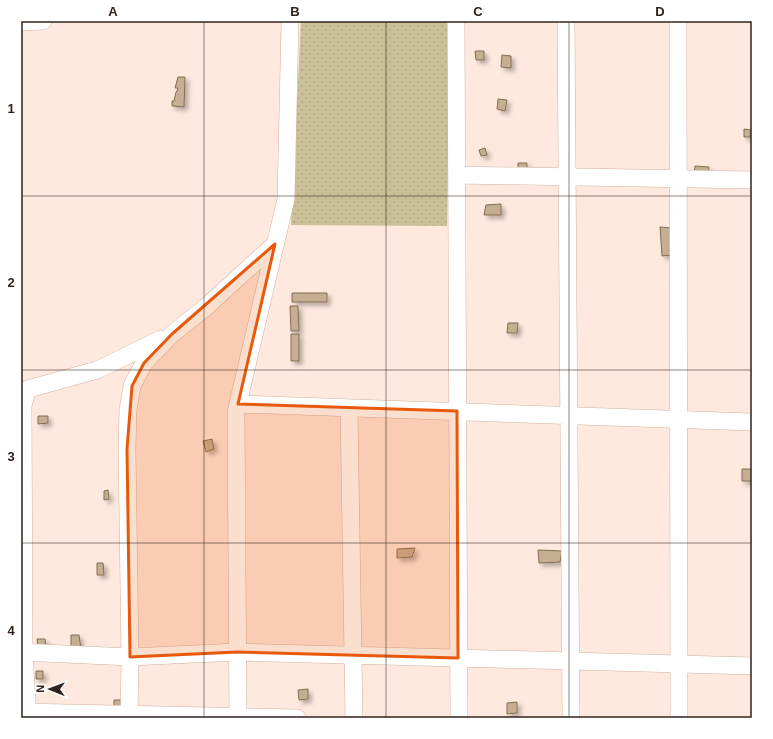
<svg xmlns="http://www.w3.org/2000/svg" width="773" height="739" font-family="Helvetica,sans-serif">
<defs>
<pattern id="park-dots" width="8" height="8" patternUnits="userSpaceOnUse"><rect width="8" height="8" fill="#cbc098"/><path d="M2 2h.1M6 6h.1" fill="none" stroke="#afa582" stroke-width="1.8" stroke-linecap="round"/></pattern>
<filter id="shadow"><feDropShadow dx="3.5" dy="3.5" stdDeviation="2" flood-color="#0004"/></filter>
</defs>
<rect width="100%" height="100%" fill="#ffe9de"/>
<path fill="url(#park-dots)" d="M301,21H450L447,226L291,225Z"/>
<path fill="#c5ae92" stroke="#836d53" filter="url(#shadow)" d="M475,51H484V60H476Z
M502,55L511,56V68L501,67Z
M178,77H185L184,107L172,106V101H174L176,92L177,91L178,88H175Z
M498,99L507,100L505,111L497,109Z
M744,129L751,130L750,137H744Z
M485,148L487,155L481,156L479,150Z
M518,163H527V171H518Z
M695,166L709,167L708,176L694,175Z
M501,204V215H484L486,205Z
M660,227L672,228V255L662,256Z
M292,293H327V302H292Z
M290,306H298L299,331H291Z
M508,323H518L517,333H507Z
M291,334H299V361H291Z
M38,416H48V423L38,424Z
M212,439L214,449L206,452L203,441Z
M742,469H752V481H742Z
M108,490L109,499L104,500V491Z
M415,548L412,557L397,558V549Z
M538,550L562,551L560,562L539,563Z
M97,563H103L104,575H97Z
M71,635H79L81,649H71Z
M37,639H45L46,648H38Z
M36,671H43V679H36Z
M308,689V699L299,700L298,690Z
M114,700H121V706H114Z
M517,702V713L507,714V703Z"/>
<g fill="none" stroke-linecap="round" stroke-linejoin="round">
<defs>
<path id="minor" d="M456,21L459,718
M566,21L571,718
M678,21L679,718
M21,22L43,21
M457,175L752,180
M238,404L752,422
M349,408L354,718
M21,652L130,657L237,652L752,666
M21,712L297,718
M28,718L24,653L23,405L28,389L97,370L161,339
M129,718L130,657L127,449L128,410L132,386L144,363L172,334L206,307L275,244
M238,718L236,412L286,199L290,21"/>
</defs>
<use href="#minor" stroke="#d2b09e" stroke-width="18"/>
<use href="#minor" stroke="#fff" stroke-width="17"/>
</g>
<path fill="#e8590c" fill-opacity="0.2" stroke="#e8590c" stroke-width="3" stroke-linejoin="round" d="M275,244L238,404L457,411L458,658L237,652L130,657L127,449L132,386L144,363L172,334Z"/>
<path fill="none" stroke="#30221c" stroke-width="1" stroke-opacity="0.55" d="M204,21V718M386,21V718M569,21V718M21,196H752M21,370H752M21,543H752"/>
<rect width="773" height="739" fill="none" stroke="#ffffff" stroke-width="44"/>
<g transform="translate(50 689) rotate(271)" stroke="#ffffff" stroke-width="3" paint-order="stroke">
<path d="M0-3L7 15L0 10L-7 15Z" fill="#30221c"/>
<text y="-6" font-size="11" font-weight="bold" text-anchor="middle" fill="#30221c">N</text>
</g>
<rect x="22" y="22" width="729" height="695" fill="none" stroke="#30221c" stroke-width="1.5"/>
<g font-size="13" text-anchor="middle" font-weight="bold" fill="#30221c">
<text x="113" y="16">A</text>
<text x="295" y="16">B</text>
<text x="478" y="16">C</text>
<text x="660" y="16">D</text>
<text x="11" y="113">1</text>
<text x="11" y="287">2</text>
<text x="11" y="461">3</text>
<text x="11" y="635">4</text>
</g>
</svg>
